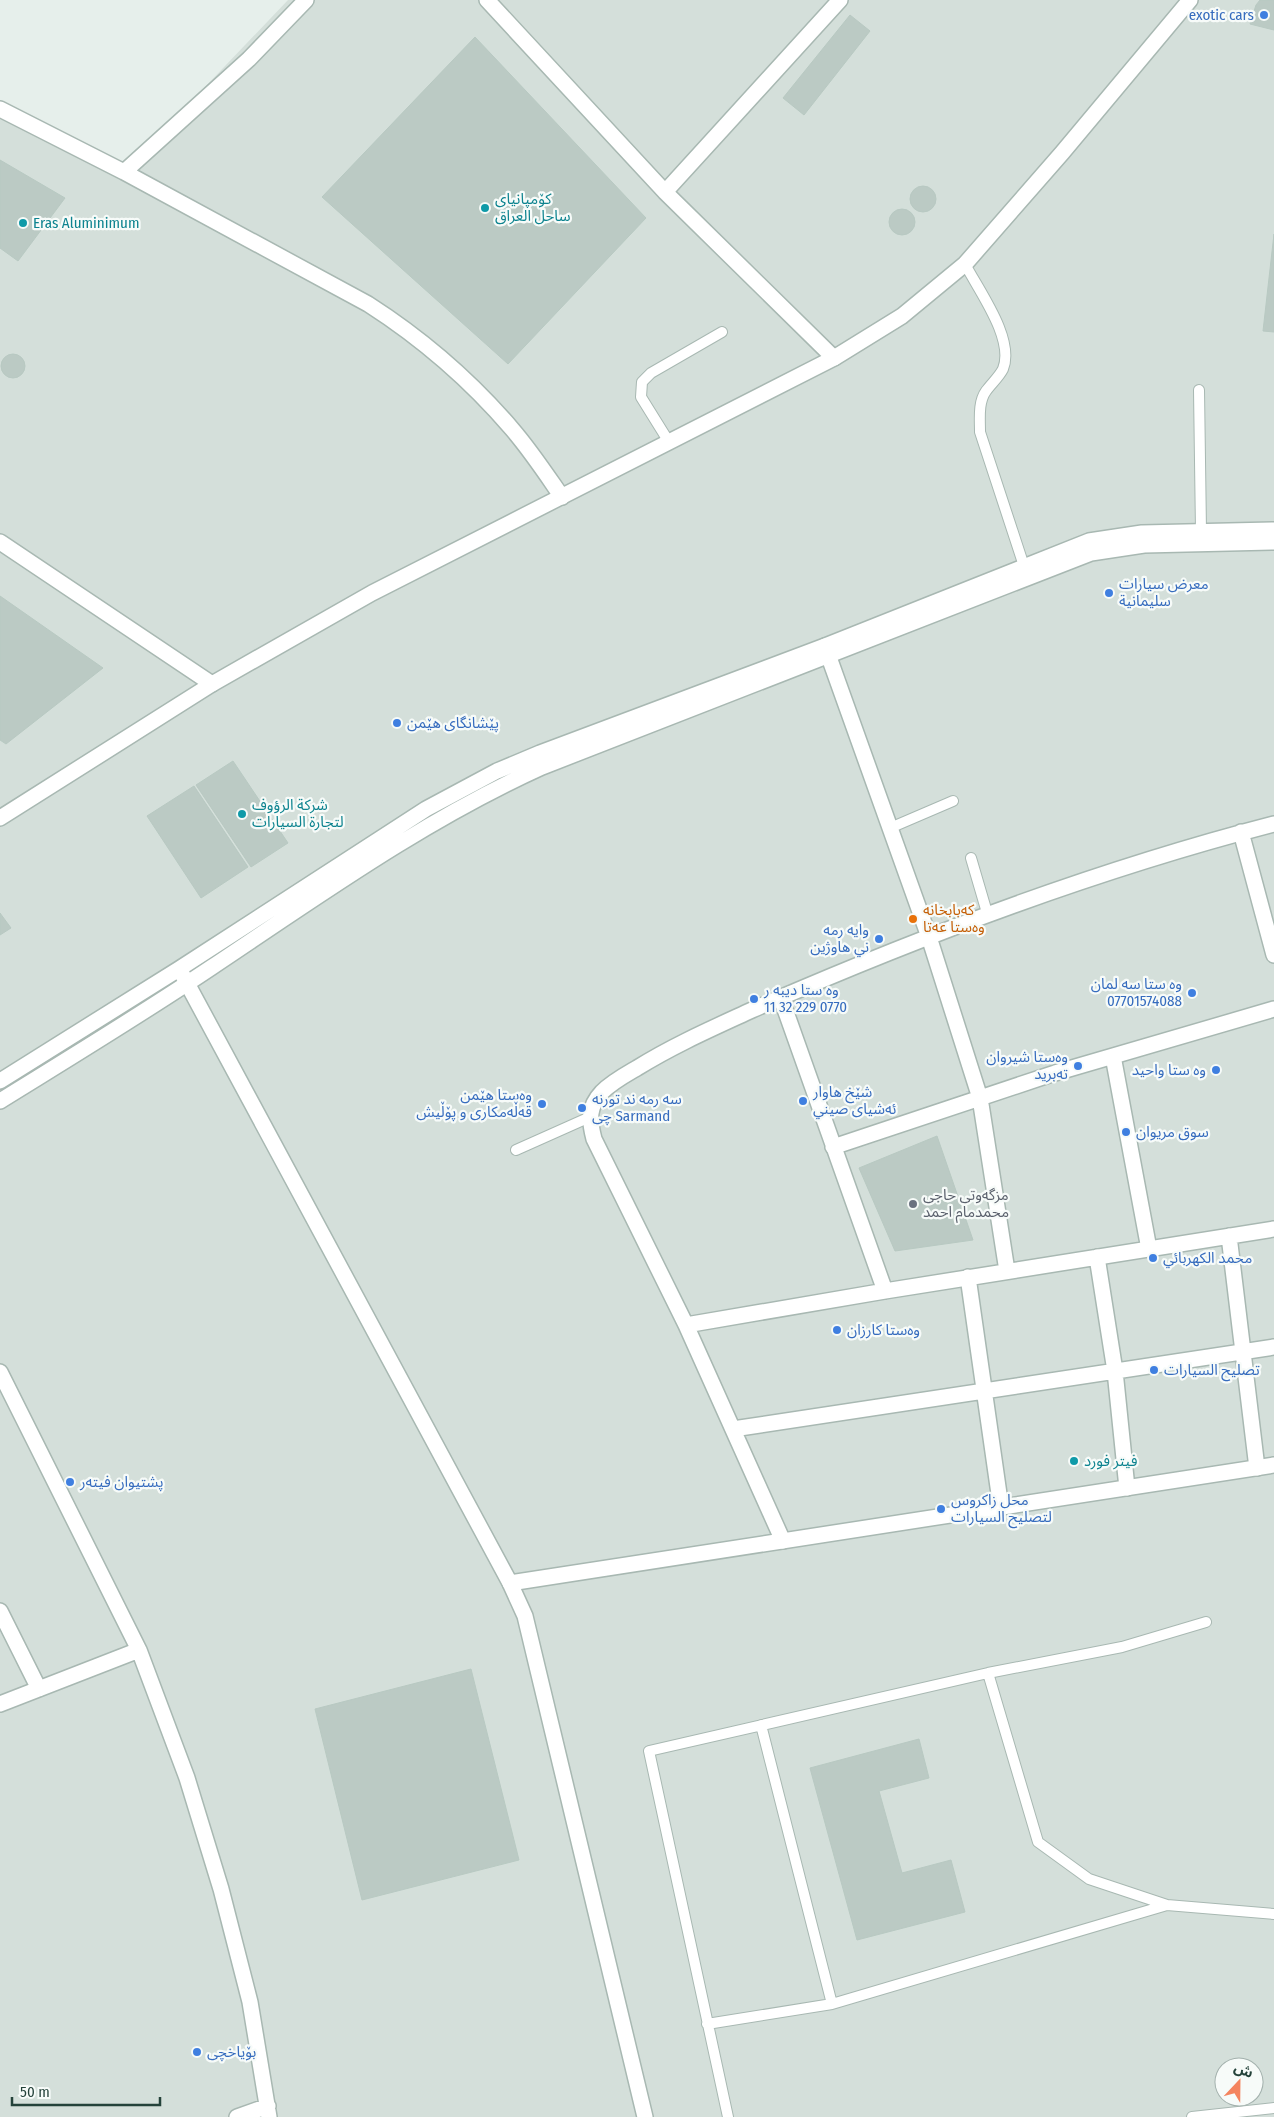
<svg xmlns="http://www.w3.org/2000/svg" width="1274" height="2117" font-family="'Fira Sans Condensed','Noto Sans Arabic',sans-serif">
<rect width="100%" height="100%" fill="#e6efeb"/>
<path fill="#d4dfda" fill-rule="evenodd" d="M288,0H1274V2117H0V110L124,172ZM1224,2067H1254V2097H1224Z"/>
<path fill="#bbcac4" stroke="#b8c9c2" d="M1260,0H1274V30L1250,24L1256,5Z
M850,15L870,31L804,115L783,98Z
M475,37L646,218L508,364L322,197Z
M0,160L65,198L18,261L0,248Z
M910 199a13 13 0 1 1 26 0a13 13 0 1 1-26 0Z
M889 222a13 13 0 1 1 26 0a13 13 0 1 1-26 0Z
M1274,234V332L1263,331Z
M1 366a12 12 0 1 1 24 0a12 12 0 1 1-24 0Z
M0,596L103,668L6,744L0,740Z
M233,761L288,843L251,867L196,785Z
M194,786L248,867L201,898L147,816Z
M0,913L11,928L0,935Z
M937,1136L973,1240L895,1251L859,1168Z
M471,1669L519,1860L362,1900L315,1709Z
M919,1739L929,1778L879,1791L902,1873L951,1860L965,1912L857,1940L810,1768Z"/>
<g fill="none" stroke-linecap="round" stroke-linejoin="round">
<defs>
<path id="service" d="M965,264C979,291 1015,339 1003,369C999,377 991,384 986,391C978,402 980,419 980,432L1024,566
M1199,390L1201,531
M669,442L641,397L642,382L651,373L722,332
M890,828L953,801
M971,858L988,916
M516,1150L590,1117
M988,1673L1038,1842L1089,1879L1167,1905
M761,1725L832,2004
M707,2024L832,2004L1167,1905L1274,1914
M728,2117L649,1751L988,1673L1122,1647L1206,1622
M1192,2117L1274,2108"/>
<path id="minor" d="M487,0L665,192L834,358
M0,109L124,172L368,304C421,338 471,381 512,429C531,451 546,474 562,497
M124,172L249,59L306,0
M665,192L840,0
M0,542L212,684
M825,646L929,937L980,1098L1007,1271
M1241,832L1274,955
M181,972L510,1583L525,1616L645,2117
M781,998L885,1291
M1113,1056L1149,1249
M833,1147L1055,1073L1274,1009
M1229,1236L1257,1468
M1097,1257L1115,1371L1127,1488
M968,1277L1001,1508
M686,1325L885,1291L1274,1229
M0,1372L139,1650L187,1778L221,1889L250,2002L269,2117
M733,1429L1274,1347
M783,1541L686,1325L594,1139C589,1120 588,1107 602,1092C612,1082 625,1075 637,1068C674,1045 713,1028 752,1010C921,936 1096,870 1274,824
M0,1611L39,1689
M0,1704L139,1650
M237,2117L268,2106"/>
<path id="tertiary" d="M0,818L212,684L372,593L834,358L902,316L965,264L1062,153L1190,0
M0,1081L179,969L426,809L497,771L540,753L825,646L1089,541L1142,533L1274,530
M0,1101C71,1057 142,1014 212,967C320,895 423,821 542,767L1091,553L1144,545L1274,542
M510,1583L1274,1465"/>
</defs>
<use href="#service" stroke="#a8b8b2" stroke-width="12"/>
<use href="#minor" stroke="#a8b8b2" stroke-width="18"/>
<use href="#tertiary" stroke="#a8b8b2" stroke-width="18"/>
<use href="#service" stroke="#fff" stroke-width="10"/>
<use href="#minor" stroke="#fff" stroke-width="15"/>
<use href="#tertiary" stroke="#fff" stroke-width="15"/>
</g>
<g fill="#3f7fe0" stroke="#f7fbf9" stroke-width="2">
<circle cx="1264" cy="15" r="5"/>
<circle cx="1109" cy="593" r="5"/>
<circle cx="397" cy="723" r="5"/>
<circle cx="879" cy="939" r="5"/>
<circle cx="1192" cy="993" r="5"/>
<circle cx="754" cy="999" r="5"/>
<circle cx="1078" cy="1066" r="5"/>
<circle cx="1216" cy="1070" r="5"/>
<circle cx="803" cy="1101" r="5"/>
<circle cx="542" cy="1104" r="5"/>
<circle cx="582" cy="1108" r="5"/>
<circle cx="1126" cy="1132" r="5"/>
<circle cx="1153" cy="1258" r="5"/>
<circle cx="837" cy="1330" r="5"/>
<circle cx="1154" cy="1370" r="5"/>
<circle cx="70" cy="1482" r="5"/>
<circle cx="941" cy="1509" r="5"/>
<circle cx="197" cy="2052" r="5"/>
</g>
<g fill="#0f9aa8" stroke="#f7fbf9" stroke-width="2">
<circle cx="485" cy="208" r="5"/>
<circle cx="23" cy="223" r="5"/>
<circle cx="242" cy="814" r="5"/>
<circle cx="1074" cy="1461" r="5"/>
</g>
<circle fill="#e8710a" stroke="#f7fbf9" stroke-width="2" cx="913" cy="919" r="5"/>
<circle fill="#6b7280" stroke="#f7fbf9" stroke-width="2" cx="913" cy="1204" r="5"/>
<g text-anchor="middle" stroke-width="4.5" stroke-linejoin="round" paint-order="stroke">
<g font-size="15" fill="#366cbe" stroke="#f7fbf9" text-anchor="start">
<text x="1254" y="20" text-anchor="end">exotic cars</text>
<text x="1119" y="589">معرض سيارات<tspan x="1119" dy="17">سليمانية</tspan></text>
<text x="407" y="728">پێشانگای هێمن</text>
<text x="869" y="935" text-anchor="end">وايه رمه<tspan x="869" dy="17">ني هاوژين</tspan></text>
<text x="1182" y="989" text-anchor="end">وه ستا سه لمان<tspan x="1182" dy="17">07701574088</tspan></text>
<text x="764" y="995">وه ستا دیبه ر<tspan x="764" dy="17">11 32 229 0770</tspan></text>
<text x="1068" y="1062" text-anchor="end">وەستا شیروان<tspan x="1068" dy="17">تەبرید</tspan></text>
<text x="1206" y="1075" text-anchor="end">وه ستا واحید</text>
<text x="813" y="1097">شێخ هاوار<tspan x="813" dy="17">ئەشیای صيني</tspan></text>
<text x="532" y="1100" text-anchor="end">وەستا هێمن<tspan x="532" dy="17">قەڵەمکاری و پۆڵیش</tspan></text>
<text x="592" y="1104">سه رمه ند تورنه<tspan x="592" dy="17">چی Sarmand</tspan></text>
<text x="1136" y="1137">سوق مریوان</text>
<text x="1163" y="1263">محمد الكهربائي</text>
<text x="847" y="1335">وەستا کارزان</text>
<text x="1164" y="1375">تصليح السيارات</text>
<text x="80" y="1487">پشتیوان فیتەر</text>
<text x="951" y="1505">محل زاكروس<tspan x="951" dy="17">لتصليح السيارات</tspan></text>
<text x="207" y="2057">بۆیاخچی</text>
</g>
<g font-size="15" fill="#0d838f" stroke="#f7fbf9" text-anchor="start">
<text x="495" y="204">کۆمپانیای<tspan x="495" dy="17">ساحل العراق</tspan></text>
<text x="33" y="228">Eras Aluminimum</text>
<text x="252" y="810">شركة الرؤوف<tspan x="252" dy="17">لتجارة السيارات</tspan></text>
<text x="1084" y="1466">فيتر فورد</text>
</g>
<g font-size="15" fill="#c56008" stroke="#f7fbf9" text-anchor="start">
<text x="923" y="915">کەبابخانە<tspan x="923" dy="17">وەستا عەتا</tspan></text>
</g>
<g font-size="15" fill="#5b616d" stroke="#f7fbf9" text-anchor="start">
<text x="923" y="1200">مزگەوتی حاجی<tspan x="923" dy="17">محمدمام احمد</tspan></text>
</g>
</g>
<g transform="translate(1239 2082) rotate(22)"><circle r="24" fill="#f7fbf9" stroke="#a3b1ad"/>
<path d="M0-4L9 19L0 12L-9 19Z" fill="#f4845f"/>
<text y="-8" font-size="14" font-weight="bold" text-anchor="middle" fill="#24423a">ش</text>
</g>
<path d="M12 2097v8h148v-8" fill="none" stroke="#24423a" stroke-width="2.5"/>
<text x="20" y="2097" font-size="15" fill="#24423a" stroke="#f7fbf9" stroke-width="4" paint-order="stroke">50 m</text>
</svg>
